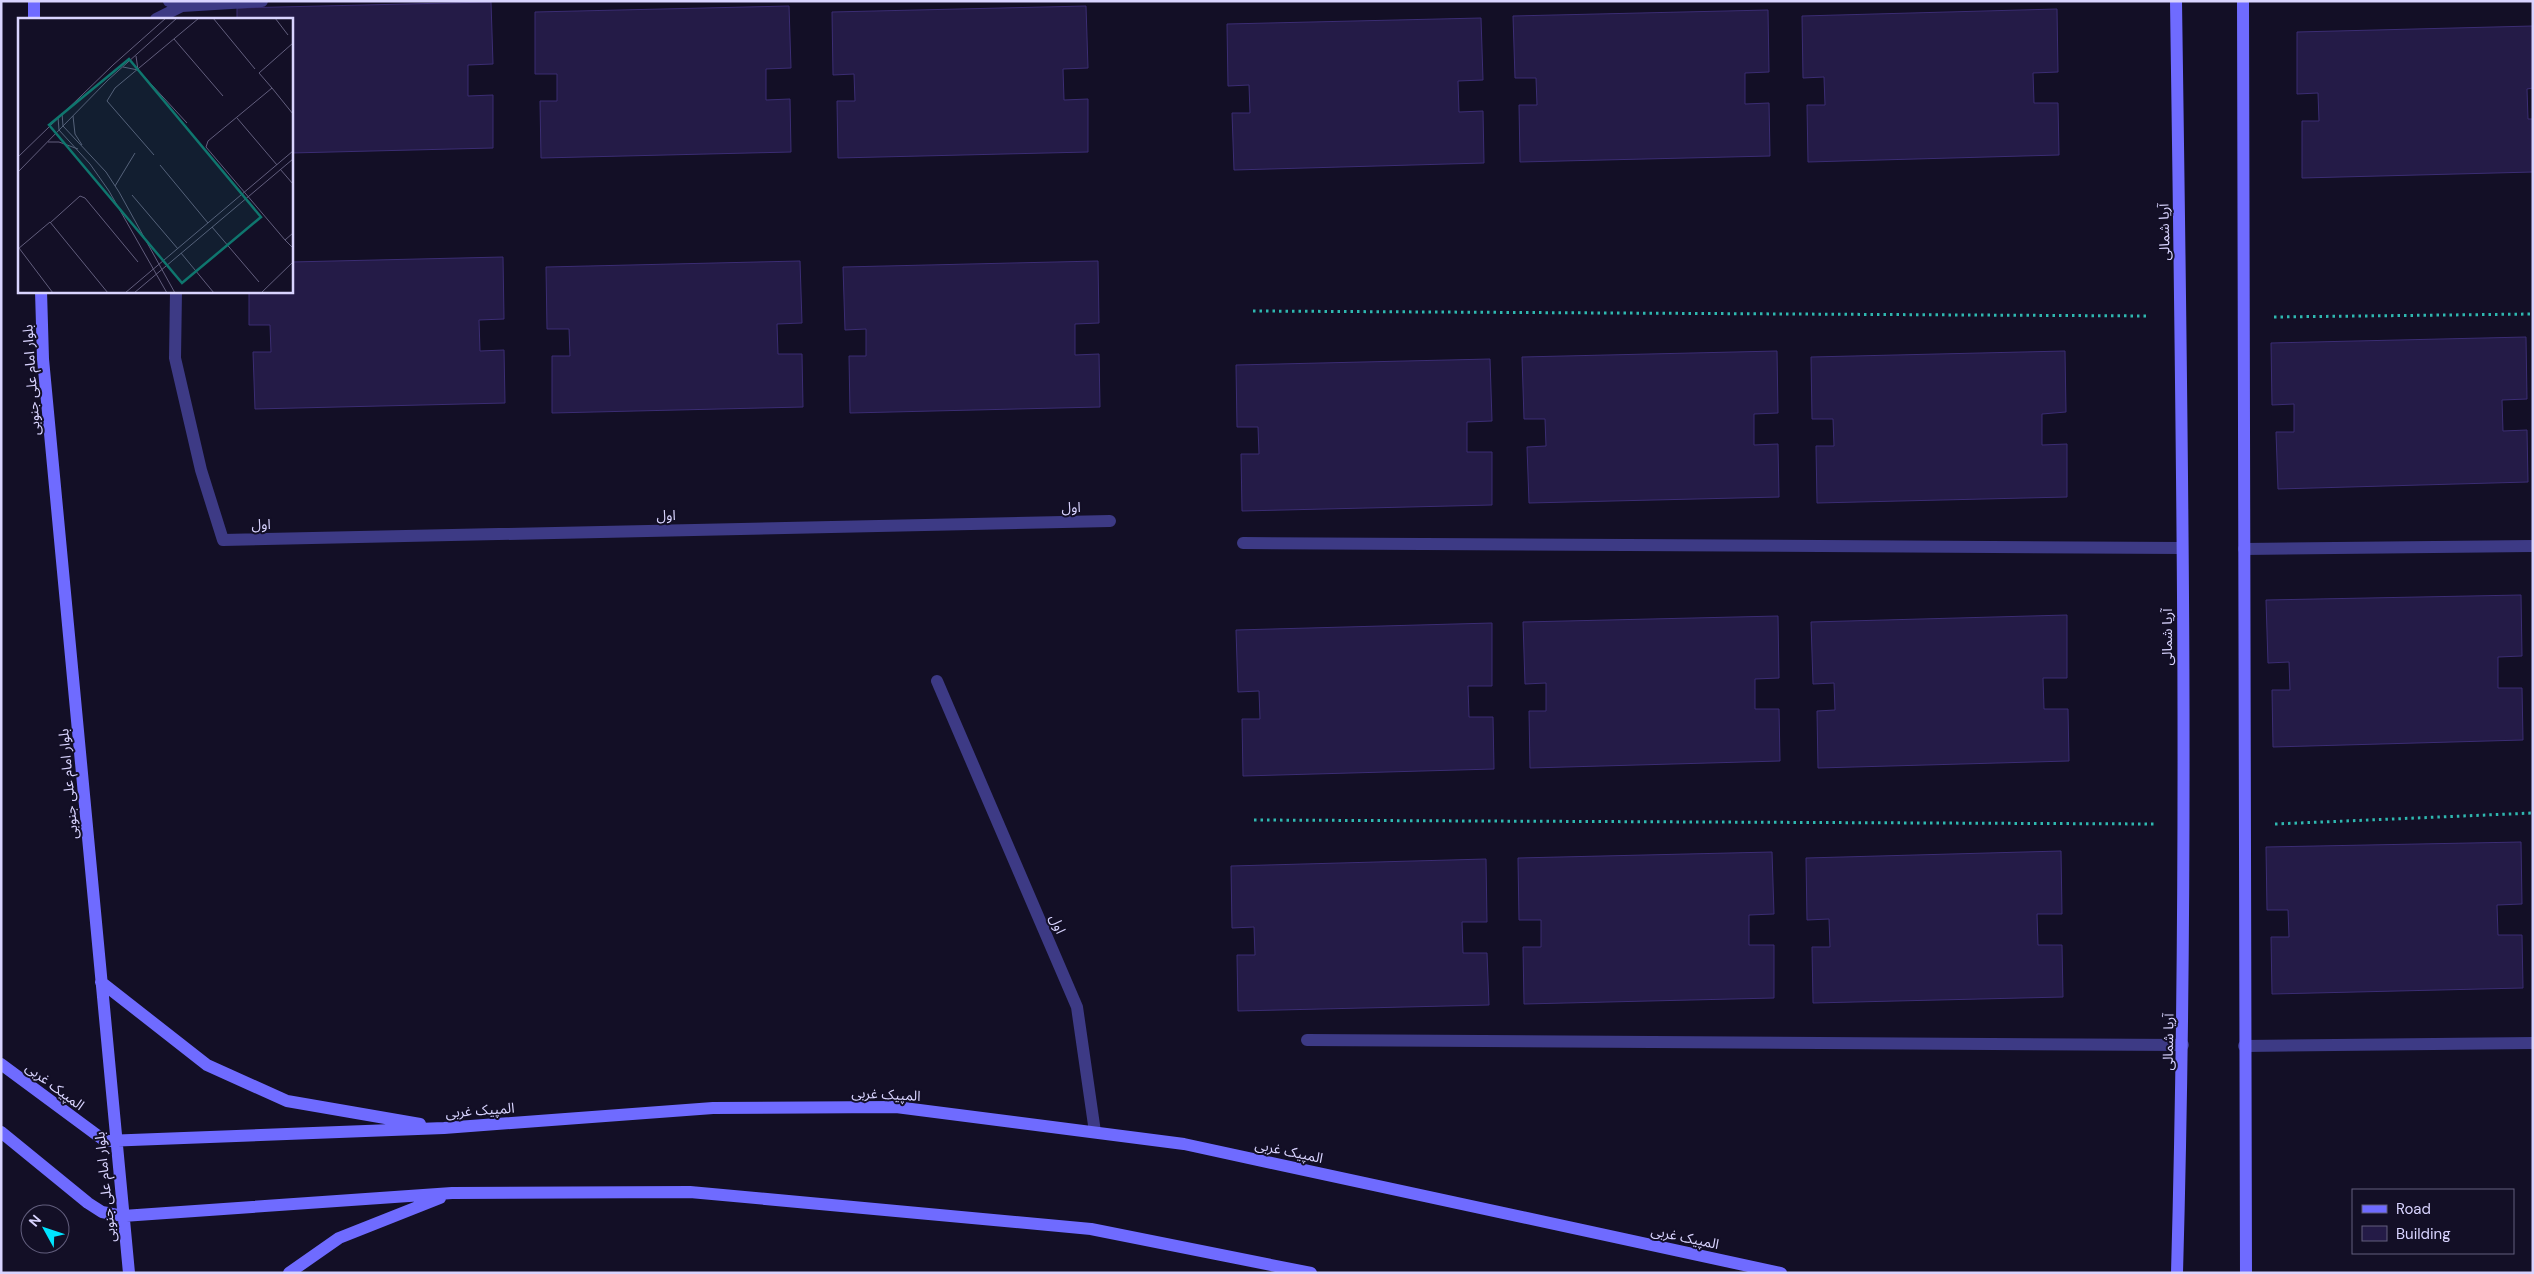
<svg xmlns="http://www.w3.org/2000/svg" width="2534" height="1274" font-family="'DM Sans','Noto Sans Arabic',sans-serif">
<rect width="100%" height="100%" fill="#130f26"/>
<path fill="#241b47" stroke="#3b2d73" d="M491,2L493,64L468,65V96L493,95V148L291,153V19H237V8Z
M789,6L791,68L766,69V100L790,99L791,152L541,158L540,101H557V74H535V12Z
M1086,6L1088,68L1063,69L1064,100L1088,99V152L838,158L837,101H855L854,74L833,75L832,12Z
M2057,9L2058,72L2033,73L2034,103H2058L2059,155L1808,162L1807,105H1825L1824,77L1803,78L1802,16Z
M1768,10L1769,72L1745,73V104L1769,103L1770,156L1520,162L1519,105H1537L1536,78H1515L1513,16Z
M1481,18L1483,80L1458,81L1459,112L1483,111L1484,163L1234,170L1232,113H1250L1249,85L1228,86L1227,24Z
M2533,26V88L2527,89L2528,119H2533V172L2302,178V121H2319L2318,93L2297,94V32Z
M503,257L504,319L479,320L480,351L504,350L505,403L255,409L253,352H271L270,325H249V291H291V262Z
M800,261L802,323L777,324L778,354H802L803,407L552,413V356H570L569,329H547L546,267Z
M1098,261L1099,323L1075,324V355L1099,354L1100,407L850,413L849,356H866V329L845,330L843,267Z
M2526,337L2527,399L2502,400L2503,431L2527,430L2528,482L2278,489L2276,432H2294V404L2272,405L2271,343Z
M1777,351L1778,413L1754,414V445L1778,444L1779,497L1529,503L1527,447L1546,446L1545,419H1524L1522,357Z
M2065,351L2066,412L2042,414V445L2067,444V497L1817,503L1816,446H1834L1833,419H1812L1811,357Z
M1490,359L1492,421L1467,422V452H1492V505L1242,511L1241,454H1259L1258,427H1237L1236,365Z
M2521,595L2522,656L2498,657V688H2522L2523,740L2273,747L2272,690H2290L2289,662L2268,663L2266,600Z
M2067,615V678H2043L2044,709H2068L2069,761L1818,768L1817,711L1835,710L1834,683L1813,684L1811,622Z
M1778,616L1779,678L1755,679V709H1779L1780,761L1530,768L1529,711H1546V683L1525,684L1523,622Z
M1492,623V686H1468L1469,717H1493L1494,769L1243,776L1242,719H1260L1259,691L1238,692L1236,630Z
M2521,842L2522,904L2497,905L2498,935H2522L2523,988L2272,994L2271,937H2289L2288,910H2267L2266,847Z
M2061,851L2062,914H2037L2038,945H2062L2063,997L1813,1003L1812,947H1830L1829,919L1807,920L1806,858Z
M1772,852L1774,914L1749,915V945H1774V998L1524,1004L1523,947H1541V920H1519L1518,858Z
M1486,859L1487,922H1462L1463,953H1487L1489,1005L1238,1011L1237,955H1255L1254,927L1232,928L1231,866Z"/>
<g fill="none" stroke-linecap="round" stroke-linejoin="round">
<path stroke="#2fb8b0" stroke-width="3" stroke-dasharray="2.5 4" stroke-linecap="butt" d="M1253,311L2150,316
M2274,317L2533,314
M1254,820L2154,824
M2275,824L2533,813"/>
<path stroke="#3d3a85" stroke-width="12" d="M169,1L182,6L262,1
M156,19L182,6
M176,291L175,358L201,470L223,540L1110,521
M1243,543L2182,548
M2244,549L2533,546
M937,681L1077,1007L1095,1132
M1307,1040L2183,1045
M2244,1046L2533,1043"/>
<path stroke="#6f6bff" stroke-width="12" d="M34,1V19
M2176,1C2182,425 2189,849 2177,1273
M2243,1L2246,1273
M41,291L43,359L129,1273
M101,982L207,1065L287,1101L420,1124
M1,1064L105,1141L444,1128L713,1108L896,1107L1184,1144L1781,1273
M1,1132L88,1203L102,1212L123,1216L452,1193L690,1192L1091,1229L1311,1273
M289,1273L339,1238L440,1198"/>
</g>
<g text-anchor="middle" stroke-width="4" stroke-linejoin="round" paint-order="stroke">
<g font-size="14" fill="#d9d4ff" stroke="#130f26">
<text transform="translate(2164 232) rotate(-91)" y="5">آریا شمالی</text>
<text transform="translate(31 380) rotate(-94)" y="5">بلوار امام علی جنوبی</text>
<text transform="translate(1071 507) rotate(-1)" y="5">اول</text>
<text transform="translate(666 515) rotate(-1)" y="5">اول</text>
<text transform="translate(261 524) rotate(-1)" y="5">اول</text>
<text transform="translate(2167 637) rotate(-90)" y="5">آریا شمالی</text>
<text transform="translate(68 784) rotate(-95)" y="5">بلوار امام علی جنوبی</text>
<text transform="translate(1058 924) rotate(67)" y="5">اول</text>
<text transform="translate(2168 1042) rotate(-89)" y="5">آریا شمالی</text>
<text transform="translate(55 1086) rotate(37)" y="5">المپیک غربی</text>
<text transform="translate(886 1094) rotate(3)" y="5">المپیک غربی</text>
<text transform="translate(480 1110) rotate(-4)" y="5">المپیک غربی</text>
<text transform="translate(1289 1151) rotate(12)" y="5">المپیک غربی</text>
<text transform="translate(105 1187) rotate(-96)" y="5">بلوار امام علی جنوبی</text>
<text transform="translate(1685 1237) rotate(12)" y="5">المپیک غربی</text>
</g>
</g>
<g transform="translate(18 18)">
<rect width="275" height="275" fill="#130f26"/>
<path fill="none" stroke="#625e7d" stroke-width="1" d="M195,0L237,51M257,0L270,17M156,21L205,78M118,38L120,52L169,105M105,49L120,52M254,70L275,96M44,95L45,108L88,154L101,174L157,275M55,98L57,116L64,127M40,99L41,112L72,146L91,173L149,275M219,100L259,147M30,124H41L60,131M136,137L89,83L97,70L181,0M0,139L95,47L148,0M142,147L190,205M262,151L275,166M0,154L90,62L159,0M97,168L117,135M114,177L160,231M32,205L62,178L67,180L120,244M194,209L241,264M275,215L267,222L275,230M267,222L188,129L190,123L254,70L241,55L275,25M1,230L35,275M0,231L32,204L90,275M163,235L196,275M107,275L275,133M116,275L275,141M243,275L275,244"/>
<path fill="#0f766e" fill-opacity="0.15" stroke="#0f766e" stroke-width="2.5" d="M111,41L243,199L164,265L31,107Z"/>
<rect width="275" height="275" fill="none" stroke="#d9d4ff" stroke-width="2.5"/>
</g>
<rect width="2534" height="1274" fill="none" stroke="#d9d4ff" stroke-width="5"/>
<rect x="2352" y="1189" width="162" height="65" fill="#130f26" stroke="#625e7d"/>
<rect x="2362" y="1205" width="25" height="8" fill="#6f6bff" stroke="#625e7d"/>
<text x="2396" y="1214" font-size="15" fill="#d9d4ff">Road</text>
<rect x="2362" y="1226" width="25" height="15" fill="#241b47" stroke="#625e7d"/>
<text x="2396" y="1239" font-size="15" fill="#d9d4ff">Building</text>
<g transform="translate(45 1229) rotate(310)"><circle r="24" fill="#130f26" stroke="#625e7d"/>
<path d="M0-4L9 19L0 12L-9 19Z" fill="#00e5ff"/>
<text y="-8" font-size="14" font-weight="bold" text-anchor="middle" fill="#d9d4ff">N</text>
</g>
</svg>
